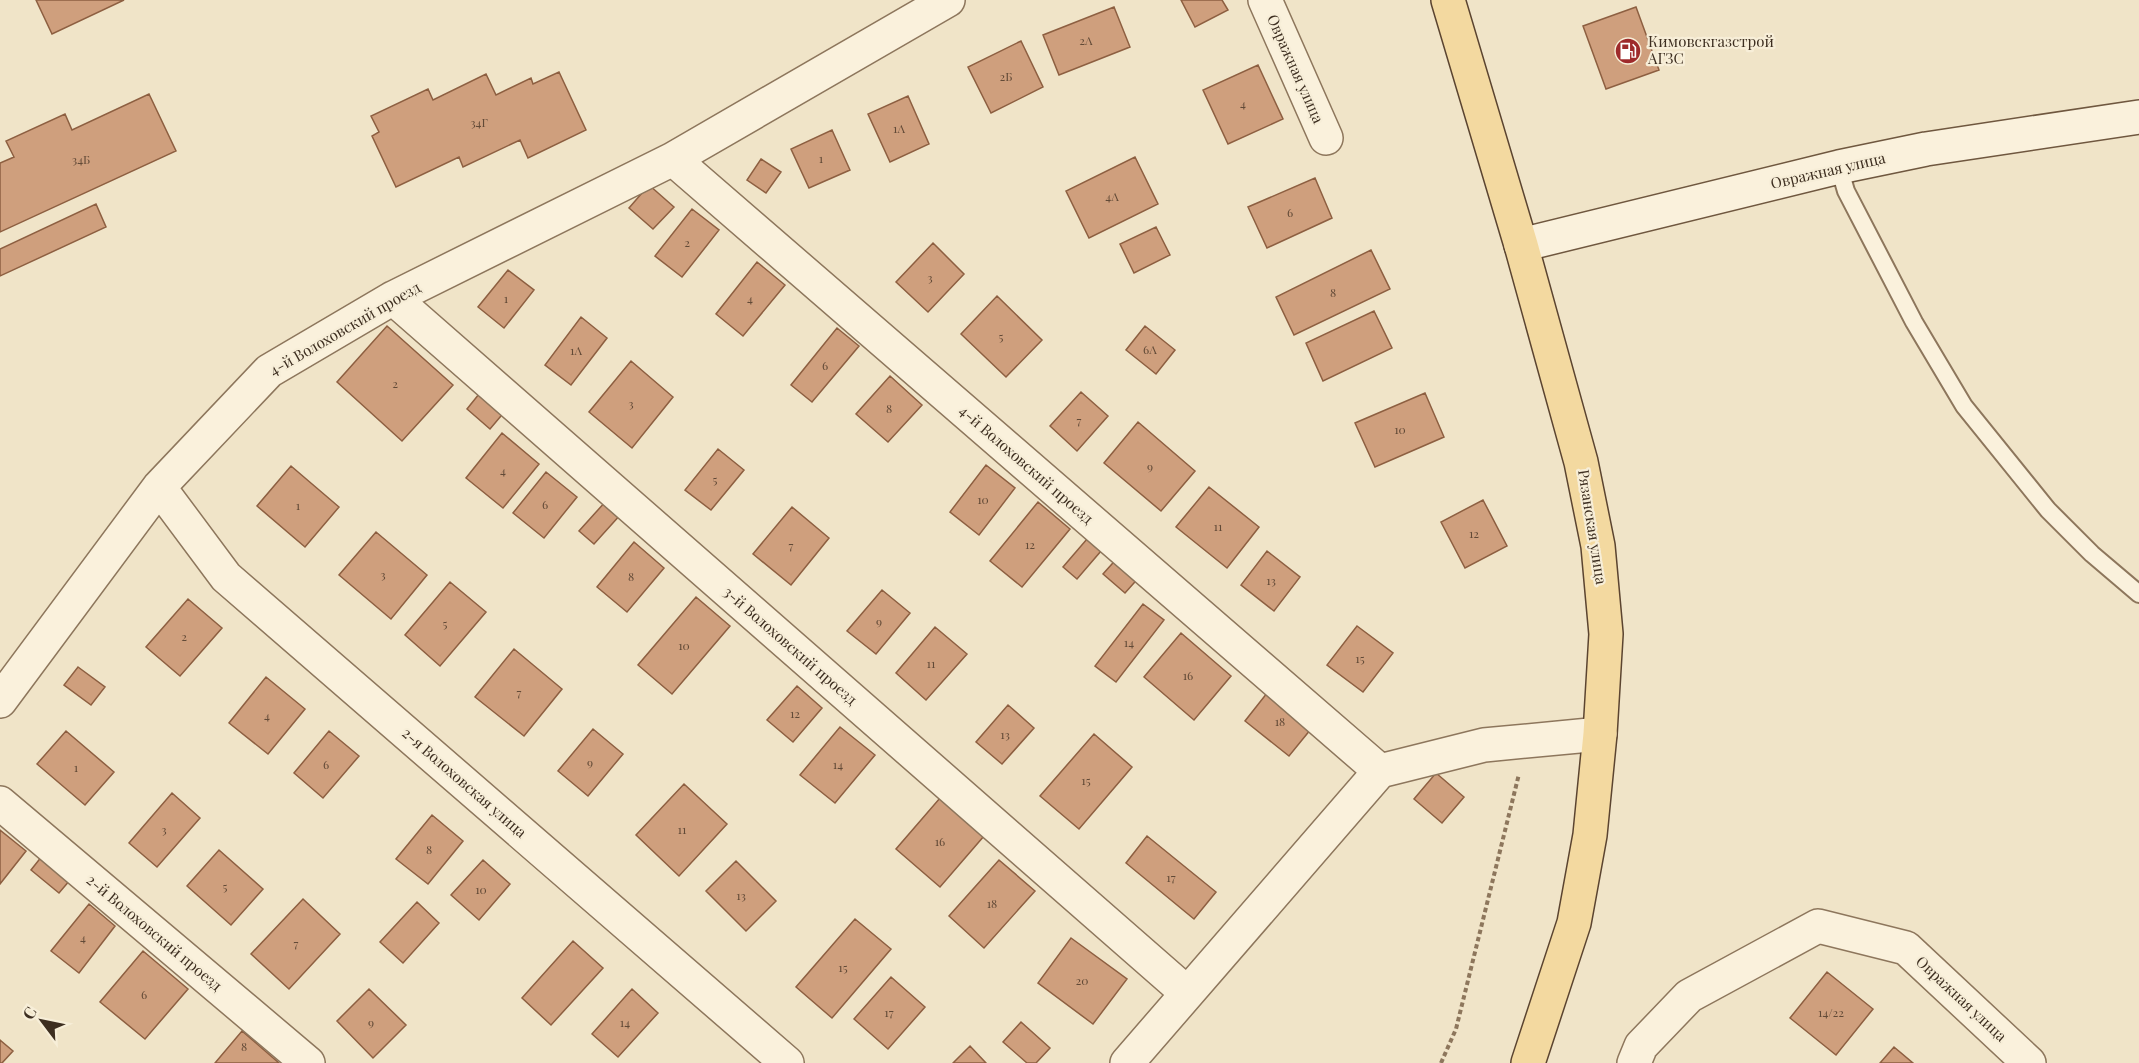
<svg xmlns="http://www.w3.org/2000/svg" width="2139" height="1063" font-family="'Playfair Display',serif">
<rect width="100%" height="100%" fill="#f0e4c8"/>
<path fill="#cf9f7d" stroke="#8d5f41" stroke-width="1.5" d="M36,0H124L52,34Z
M1181,0H1222L1228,10L1195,27Z
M1114,7L1130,47L1059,75L1043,35Z
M1636,7L1659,70L1606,89L1583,26Z
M1021,41L1043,87L991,113L968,67Z
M1258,65L1283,119L1228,144L1203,90Z
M559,72L586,130L528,158L520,140L463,167L459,157L396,187L372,136L379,132L371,116L428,89L433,100L486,74L496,95L531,78L533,84Z
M149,94L176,151L0,232V163L14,157L6,141L65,114L72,130Z
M908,96L929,144L890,162L868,114Z
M832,130L850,170L809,188L791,149Z
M1135,157L1158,204L1089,238L1066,191Z
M761,159L781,172L766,193L747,180Z
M1315,178L1332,218L1267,248L1248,207Z
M649,185L674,207L653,229L629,208Z
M96,204L106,227L0,276V249Z
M692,209L719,230L682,277L655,256Z
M1156,227L1170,255L1134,273L1120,244Z
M933,243L964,274L928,312L896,282Z
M1371,250L1390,289L1294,335L1276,297Z
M757,262L785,285L743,336L716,314Z
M508,270L534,290L504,328L478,307Z
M997,296L1042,340L1006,377L961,334Z
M1374,311L1392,348L1323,381L1306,343Z
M581,317L607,338L571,385L545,365Z
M387,326L453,385L402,441L337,382Z
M1145,326L1175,350L1156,374L1126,350Z
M837,328L859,346L812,402L791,385Z
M631,361L673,397L632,448L589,412Z
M890,376L922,405L888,442L856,414Z
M483,389L506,410L490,429L467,409Z
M1081,392L1108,416L1077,451L1050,426Z
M1425,393L1444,437L1375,467L1355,423Z
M1138,422L1195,471L1161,511L1104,463Z
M502,433L539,464L503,508L466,478Z
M718,449L744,470L711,510L685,490Z
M986,465L1015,488L979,535L950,512Z
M291,466L339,507L305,547L257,506Z
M546,472L577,497L544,538L513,513Z
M1209,487L1259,527L1227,568L1176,527Z
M1483,500L1507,546L1465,568L1441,522Z
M606,501L621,514L594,544L579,531Z
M1038,502L1070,529L1022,587L990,561Z
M792,507L829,538L791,585L753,554Z
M376,532L427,575L391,619L339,575Z
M1087,539L1101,551L1077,579L1063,567Z
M634,542L664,568L627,612L597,587Z
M1267,551L1300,577L1274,611L1241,585Z
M1120,555L1142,574L1125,593L1103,574Z
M450,582L486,612L440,666L405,635Z
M882,590L910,613L876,654L847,631Z
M696,597L730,626L672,694L638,665Z
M188,599L222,628L180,676L146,647Z
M1143,604L1164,620L1116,682L1095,666Z
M1357,626L1393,653L1363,692L1327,665Z
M935,627L967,654L926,700L896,673Z
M1181,633L1231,676L1194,720L1144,677Z
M514,649L562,689L524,736L475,697Z
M78,667L105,687L91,705L64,685Z
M266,677L305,709L268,754L229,723Z
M797,686L822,708L793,742L767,720Z
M1271,688L1315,724L1289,756L1245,721Z
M1008,705L1034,728L1002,764L976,742Z
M840,727L875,755L835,803L800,775Z
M593,729L623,754L588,796L558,771Z
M66,731L114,772L85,805L37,764Z
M329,731L359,756L323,798L294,773Z
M1094,734L1132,767L1079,829L1040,796Z
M1436,773L1464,797L1442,823L1414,799Z
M684,784L727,824L679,876L636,835Z
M172,793L200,818L157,867L129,843Z
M940,798L984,836L940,887L896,849Z
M432,815L463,841L428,884L396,859Z
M0,830L26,851L0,884Z
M1147,836L1216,892L1194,919L1126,863Z
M219,850L263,889L231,925L187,886Z
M42,856L70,880L59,893L31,870Z
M483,860L510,884L479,920L451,895Z
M999,860L1035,891L984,948L949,916Z
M736,861L776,901L746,931L706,891Z
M303,899L340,934L289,989L251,954Z
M417,902L439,923L403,963L380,942Z
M89,904L115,926L79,973L51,951Z
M855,919L891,949L832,1018L796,987Z
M1071,938L1127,979L1093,1024L1038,983Z
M573,941L603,968L551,1025L522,998Z
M143,951L188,989L145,1039L100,1002Z
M1827,972L1873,1009L1836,1055L1790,1018Z
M891,977L925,1007L888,1049L854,1019Z
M369,989L406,1025L373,1058L337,1021Z
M632,989L658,1013L618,1057L592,1034Z
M1021,1022L1050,1048L1036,1063H1027L1003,1042Z
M242,1031L279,1063H215Z
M0,1040L13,1051L2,1063H0Z
M970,1046L986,1063H953Z
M1894,1047L1913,1063H1880Z"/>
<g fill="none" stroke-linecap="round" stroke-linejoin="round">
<defs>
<path id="lane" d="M1839,167L1846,191L1914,322L1964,406L2048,510L2092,554L2139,594"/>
<path id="street" d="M1265,0L1326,138
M673,159L1380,771
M393,298L1187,993
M159,487L226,577L787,1063
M0,701L159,487L269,371L393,298L673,159L948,0
M0,803L308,1063
M1127,1063L1380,771L1484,745L1600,734
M1634,1063L1641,1046L1689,996L1818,926L1906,948L2029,1063"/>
<path id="secondary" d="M1521,245L1839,167L1926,149L2139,117"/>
<path id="primary" d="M1448,0L1521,245L1581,462L1598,546L1606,634L1600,734L1590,835L1574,923L1528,1063"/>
</defs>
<use href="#lane" stroke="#8d765c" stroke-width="20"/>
<use href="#street" stroke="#8d765c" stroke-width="36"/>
<use href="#secondary" stroke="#6f573f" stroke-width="36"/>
<use href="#primary" stroke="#5b4430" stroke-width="36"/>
<path stroke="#8d765c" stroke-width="4" stroke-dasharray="4.5 3" stroke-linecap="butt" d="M1441,1063L1456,1029L1519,774"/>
<use href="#lane" stroke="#faf1dc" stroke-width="16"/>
<use href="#street" stroke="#faf1dc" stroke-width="33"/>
<use href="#secondary" stroke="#faf1dc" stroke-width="33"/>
<use href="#primary" stroke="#f3d9a0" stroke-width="33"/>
</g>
<defs>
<symbol id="fuel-disc" viewBox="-11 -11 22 22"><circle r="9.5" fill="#9e2a2b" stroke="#f7eed8"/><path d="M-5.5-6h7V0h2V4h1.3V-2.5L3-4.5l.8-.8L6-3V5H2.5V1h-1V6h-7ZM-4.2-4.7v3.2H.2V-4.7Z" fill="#fff"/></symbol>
</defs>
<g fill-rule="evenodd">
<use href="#fuel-disc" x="1613" y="36" width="30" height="30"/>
</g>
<g text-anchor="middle" stroke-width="4.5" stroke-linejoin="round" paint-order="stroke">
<g font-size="12" fill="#624a37">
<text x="1086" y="45">2А</text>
<text x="1006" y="81">2Б</text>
<text x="1243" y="108">4</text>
<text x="479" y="127">34Г</text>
<text x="899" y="133">1А</text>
<text x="821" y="163">1</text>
<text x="81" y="164">34Б</text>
<text x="1112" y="201">4А</text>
<text x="1290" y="217">6</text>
<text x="687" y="247">2</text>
<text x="930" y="282">3</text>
<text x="1333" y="297">8</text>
<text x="506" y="303">1</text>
<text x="750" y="303">4</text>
<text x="1001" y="341">5</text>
<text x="1150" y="354">6А</text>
<text x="576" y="355">1А</text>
<text x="825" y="370">6</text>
<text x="395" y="388">2</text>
<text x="631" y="408">3</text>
<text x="889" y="413">8</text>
<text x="1079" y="425">7</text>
<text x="1400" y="434">10</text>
<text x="1150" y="471">9</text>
<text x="503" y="475">4</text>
<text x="715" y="484">5</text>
<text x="983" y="504">10</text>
<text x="545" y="509">6</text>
<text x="298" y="510">1</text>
<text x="1218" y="531">11</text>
<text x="1474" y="538">12</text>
<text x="1030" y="549">12</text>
<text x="791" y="550">7</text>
<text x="383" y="579">3</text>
<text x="631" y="581">8</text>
<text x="1271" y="585">13</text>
<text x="879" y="626">9</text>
<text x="445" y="628">5</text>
<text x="184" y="641">2</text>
<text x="1129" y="647">14</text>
<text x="684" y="650">10</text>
<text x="1360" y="663">15</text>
<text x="931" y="668">11</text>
<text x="1188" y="680">16</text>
<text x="519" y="697">7</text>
<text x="795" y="718">12</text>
<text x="267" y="720">4</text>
<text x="1280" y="726">18</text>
<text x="1005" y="739">13</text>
<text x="590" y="767">9</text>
<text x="326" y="769">6</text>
<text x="838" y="769">14</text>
<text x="76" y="772">1</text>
<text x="1086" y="785">15</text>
<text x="164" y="834">3</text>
<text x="682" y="834">11</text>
<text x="940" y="846">16</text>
<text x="429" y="854">8</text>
<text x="1171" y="882">17</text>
<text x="225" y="891">5</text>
<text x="481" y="894">10</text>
<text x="741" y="900">13</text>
<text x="992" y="908">18</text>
<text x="83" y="942">4</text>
<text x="296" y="948">7</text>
<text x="843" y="972">15</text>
<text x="1082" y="985">20</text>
<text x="144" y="999">6</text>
<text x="889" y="1017">17</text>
<text x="1831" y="1017">14/22</text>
<text x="371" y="1027">9</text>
<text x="625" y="1027">14</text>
<text x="244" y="1051">8</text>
</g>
<g font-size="15" fill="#3d2e20" stroke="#f7eed8" text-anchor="start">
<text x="1648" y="47">Кимовскгазстрой<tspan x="1648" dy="17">АГЗС</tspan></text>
</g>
<g font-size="15" fill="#3d2e20" stroke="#f7eed8">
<text transform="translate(1295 69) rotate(66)" y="5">Овражная улица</text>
<text transform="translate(1828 171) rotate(-13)" y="5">Овражная улица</text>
<text transform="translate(345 329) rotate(-30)" y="5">4-й Волоховский проезд</text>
<text transform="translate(1026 465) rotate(41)" y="5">4-й Волоховский проезд</text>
<text transform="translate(1592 527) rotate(81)" y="5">Рязанская улица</text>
<text transform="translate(790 646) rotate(41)" y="5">3-й Волоховский проезд</text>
<text transform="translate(464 783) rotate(41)" y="5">2-я Волоховская улица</text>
<text transform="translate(154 933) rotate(40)" y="5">2-й Волоховский проезд</text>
<text transform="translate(1961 999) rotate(43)" y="5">Овражная улица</text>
</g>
</g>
<g transform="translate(42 1021) rotate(302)" stroke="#f7eed8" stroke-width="4.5" paint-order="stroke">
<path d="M0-4.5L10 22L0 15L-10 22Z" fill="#3d2e20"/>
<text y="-9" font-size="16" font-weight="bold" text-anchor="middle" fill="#3d2e20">С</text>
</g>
</svg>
